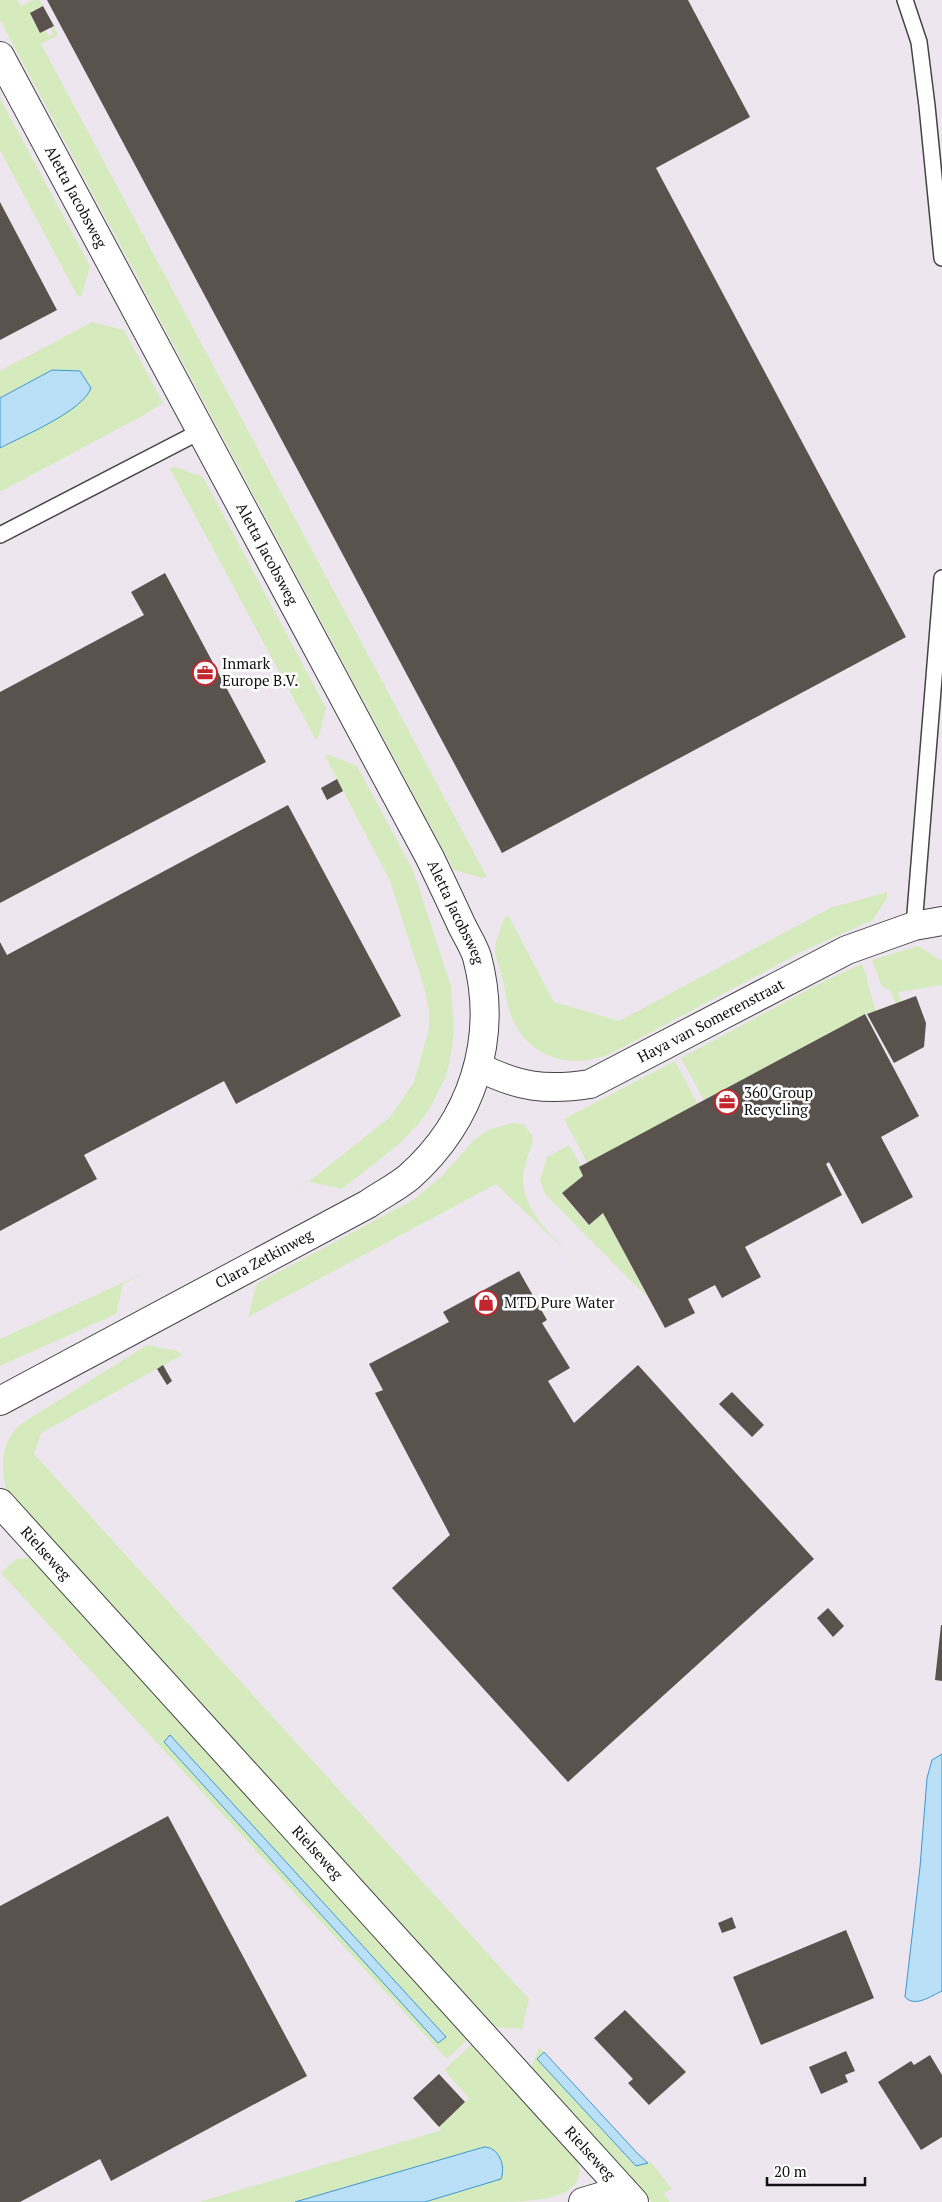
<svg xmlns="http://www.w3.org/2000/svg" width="942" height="2202" font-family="'PT Serif',serif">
<rect width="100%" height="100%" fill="#fffdf5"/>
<path fill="#eee6ef" d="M0,0H942V2202H662L652,2191L636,2202H0Z"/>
<path fill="#d5ebbd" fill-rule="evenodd" d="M0,0H17L21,6L34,0H40L42,6L30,14L40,33L46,31L49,36L53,34L51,28L53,26L58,35L41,44L487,877L482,878L454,870L0,20Z
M0,98L90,266L82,295L78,297L0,150Z
M92,322L124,330L163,403L142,416L0,492V448L71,410L90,388L52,370L0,398V371Z
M175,467L203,477L326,708L319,736L316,740L170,469Z
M329,755L357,766L413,870L451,986L454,1033L449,1065L444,1080L430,1108L421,1121L399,1144L342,1189L309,1182L288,1198L390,1117L414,1082L429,1029V1010L424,987L390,881L325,756Z
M887,892V898L873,920L805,950L612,1053C573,1070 530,1060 512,1018C507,1006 506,994 503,981C502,973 494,955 495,948C496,938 502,928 504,918L508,915L554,1002L619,1021L830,908Z
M918,946L942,961V985L898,992L901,1002L896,1004L890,990L882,987L872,960Z
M862,964C868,980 870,995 876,1011L865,1014L704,1100L681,1058L824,981Z
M675,1061L698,1104L591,1170L564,1119Z
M512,1123L523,1124L533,1136C532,1148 526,1159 524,1170C516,1211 563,1246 588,1272L496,1184L248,1317L256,1286L258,1283L413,1200L442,1176L474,1140L488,1130Z
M569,1145L586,1175L562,1194L588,1225L603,1213L648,1298L545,1194L540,1180L547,1157Z
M146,1272L123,1284L116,1314L0,1366V1339Z
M147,1345L178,1351L182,1355L41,1433L34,1454L529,1999L522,2029L491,2027L7,1492C0,1466 0,1439 24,1422Z
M32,1558L469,2038L447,2059L1,1573L16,1559ZM170,1735L446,2037V2038L438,2043Z
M473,2043L576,2158C596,2202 522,2202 494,2202C471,2202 448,2202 425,2202L501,2179L499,2155L481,2148L295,2202H199L442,2130L439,2127L469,2098L444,2070Z
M539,2047L544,2052L538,2060L635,2166L651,2162L672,2189L663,2193L670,2202H651L530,2070Z"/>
<path fill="#b9e0f7" stroke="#3f96cf" d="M52,370L80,371L91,388C83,411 23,436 0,448V398Z
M170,1735L446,2037L438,2043L164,1742Z
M942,1754V1991C931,1996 915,2008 905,1997L920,1867L927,1778L932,1760Z
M544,2052L638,2154L648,2163L636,2166L537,2059Z
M484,2147C499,2147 506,2166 501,2179L425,2202H295Z"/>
<path fill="#5a524d" d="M47,0H688L750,117L656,168L906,637L502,853Z
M43,6L54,26L40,33L30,13Z
M0,202L57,310L0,340Z
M165,573L266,762L0,903V692L144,615L131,592Z
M337,779L343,791L327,800L321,788Z
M288,805L401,1016L236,1104L224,1081L84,1155L97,1179L0,1231V942L7,955Z
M916,996L926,1023L924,1047L894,1063L867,1014Z
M865,1014L919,1116L881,1137L913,1197L862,1224L829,1162L826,1164L842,1195L745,1247L761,1277L722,1298L715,1285L688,1299L695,1313L665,1328L603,1213L589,1225L562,1193L583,1176L579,1167Z
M519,1271L547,1320L542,1323L570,1368L548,1381L574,1423L638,1365L814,1559L568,1782L392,1588L450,1535L375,1393L383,1390L369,1364L449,1322L443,1312Z
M163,1365L172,1381L167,1385L157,1369Z
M732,1392L764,1425L752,1437L719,1404Z
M828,1608L844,1626L833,1637L817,1618Z
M941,1625H942V1681L935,1680Z
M168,1816L307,2076L111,2181L100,2159L20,2202H0V1906Z
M732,1917L736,1928L722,1933L718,1923Z
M846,1930L874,1998L761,2045L733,1977Z
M625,2010L686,2072L649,2105L628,2083L633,2079L594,2038Z
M846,2051L855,2071L845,2075L848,2082L821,2094L809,2067Z
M930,2055L942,2075V2137L921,2150L878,2082L911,2061L914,2065Z
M439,2074L465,2102L439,2127L413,2098Z"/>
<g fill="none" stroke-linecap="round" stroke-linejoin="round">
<defs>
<path id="service" d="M905,0L919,42L927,106L942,258
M0,535L201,431
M914,926L942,578"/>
<g id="minor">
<path id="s1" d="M0,56L430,858C441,881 452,904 462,926C467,936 474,947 477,957C499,1039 472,1121 409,1177C397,1187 381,1195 368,1204L0,1401"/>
<path id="s2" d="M479,1067C518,1087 546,1091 590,1084L847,950L914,926L942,921"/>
<path id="s3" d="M0,1503L634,2202"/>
<path d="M583,2202L623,2190"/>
</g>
</defs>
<use href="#service" stroke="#444" stroke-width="18"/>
<use href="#minor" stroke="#444" stroke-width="30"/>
<use href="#service" stroke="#fff" stroke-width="15"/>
<use href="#minor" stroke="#fff" stroke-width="28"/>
</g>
<defs>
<symbol id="office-ring" viewBox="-11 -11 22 22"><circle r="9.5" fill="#fff" stroke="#c4262e" stroke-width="1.5"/><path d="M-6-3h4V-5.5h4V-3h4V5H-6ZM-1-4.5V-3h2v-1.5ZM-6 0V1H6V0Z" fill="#c4262e"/></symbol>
<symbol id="shop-ring" viewBox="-11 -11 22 22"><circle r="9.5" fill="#fff" stroke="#c4262e" stroke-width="1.5"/><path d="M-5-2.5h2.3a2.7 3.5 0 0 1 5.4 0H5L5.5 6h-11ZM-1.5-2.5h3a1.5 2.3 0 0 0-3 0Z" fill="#c4262e"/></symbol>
</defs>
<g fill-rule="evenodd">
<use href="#office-ring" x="191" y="659" width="28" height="28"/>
<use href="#office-ring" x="713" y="1088" width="28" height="28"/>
<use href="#shop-ring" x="472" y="1289" width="28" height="28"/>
</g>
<g text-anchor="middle" stroke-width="5" stroke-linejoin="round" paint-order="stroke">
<g font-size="15" fill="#111" stroke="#fff">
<text dy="5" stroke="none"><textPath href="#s1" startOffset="160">Aletta Jacobsweg</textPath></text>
<text dy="5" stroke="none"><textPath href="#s1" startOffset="565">Aletta Jacobsweg</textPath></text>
<text dy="5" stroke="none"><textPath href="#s1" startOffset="970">Aletta Jacobsweg</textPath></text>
<text dy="5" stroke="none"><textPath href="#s2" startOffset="251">Haya van Somerenstraat</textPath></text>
<text transform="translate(264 1259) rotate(-28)" y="5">Clara Zetkinweg</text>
<text dy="5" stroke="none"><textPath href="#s3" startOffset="68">Rielseweg</textPath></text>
<text dy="5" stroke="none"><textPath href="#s3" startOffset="472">Rielseweg</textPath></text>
<text dy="5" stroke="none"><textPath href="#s3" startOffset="878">Rielseweg</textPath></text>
</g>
<g font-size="15" fill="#111" stroke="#fff" text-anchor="start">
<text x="222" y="669">Inmark<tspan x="222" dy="17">Europe B.V.</tspan></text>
<text x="744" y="1098">360 Group<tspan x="744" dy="17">Recycling</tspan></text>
<text x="504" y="1308">MTD Pure Water</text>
</g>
</g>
<path d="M767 2177v8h98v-8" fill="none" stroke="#111111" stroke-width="2.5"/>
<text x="774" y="2177" font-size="15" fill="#111111" stroke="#ffffff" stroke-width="4" paint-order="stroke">20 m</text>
</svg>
